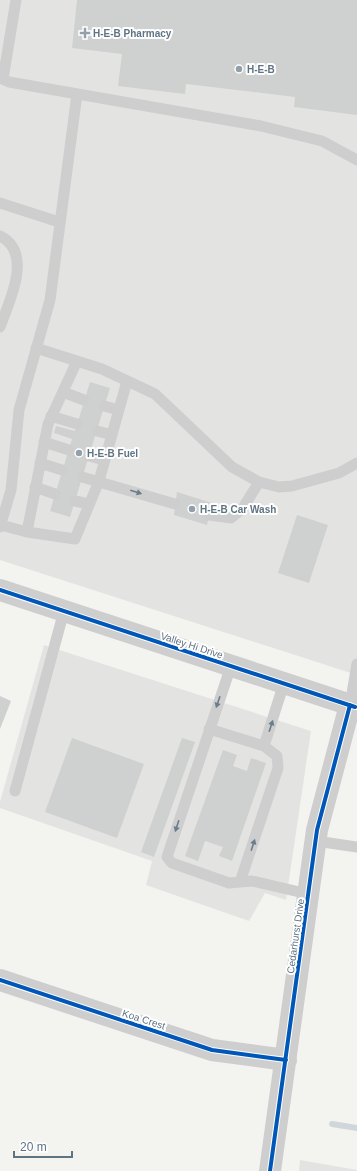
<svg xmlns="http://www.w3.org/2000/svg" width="357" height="1171" font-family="Arial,sans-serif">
<rect width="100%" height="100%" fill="#f3f3f0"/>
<path fill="#e3e4e2" d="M0,0H357V675L0,560Z
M44,645L311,731L286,900L265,893L249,921L146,885L152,861L0,808V802Z
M300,1160L357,1170V1171H299Z"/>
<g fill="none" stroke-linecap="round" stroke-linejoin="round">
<path stroke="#cfd7da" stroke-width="6" d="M332,1124L357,1128"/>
</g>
<path fill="#cfd0d0" d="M77,0H357V115L294,107L295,97L186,84L185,94L118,86L122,54L72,48Z
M90,382L110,388L70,517L50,511L72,439L54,433L56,426L75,431Z
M177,492L212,503L207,525L174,515Z
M297,515L328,525L309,583L278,573Z
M0,696L11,701L0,729Z
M72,738L144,764L117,838L45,812Z
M182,738L195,742L154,857L141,852Z
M223,750L237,755L233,766L247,771L251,758L266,763L232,861L219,856L223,847L205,841L198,861L185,856Z"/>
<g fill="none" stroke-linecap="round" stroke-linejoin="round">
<path stroke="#cececf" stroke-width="11" d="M0,78L9,82L261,126L322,141L357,160
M3,79L16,0
M0,203L59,222
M0,236C34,253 9,302 0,327
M36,348L102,369L155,394L232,467L259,482L279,487L292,486L339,473L357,463
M77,361L48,424L27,532L75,539L99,481L127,381
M63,392L84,400
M104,406L119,410
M51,416L77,424
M97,431L112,435
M44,442L69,450
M89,456L104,460
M40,463L62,470
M82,477L175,504
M35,487L55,494
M75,501L89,504
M209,515L231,518L243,508L259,482
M1,525L27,532
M0,527L11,490L19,410L50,300L77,94
M231,666L167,857L172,863L229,883L252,881L308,894
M350,705L357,664
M209,729L264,746
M15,791L64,611
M316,841L357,847
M240,882L278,768L277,756L264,746L284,683"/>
<path stroke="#cececf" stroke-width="22" d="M0,980L212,1050L286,1060
M270,1171L317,830L350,705"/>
<path stroke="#cececf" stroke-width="22" d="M0,590L357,707"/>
<defs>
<path id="cycleway" d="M0,590L355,707
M0,980L212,1050L286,1060
M270,1171L317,830L350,705"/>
</defs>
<use href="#cycleway" stroke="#fff" stroke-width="6"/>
<use href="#cycleway" stroke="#0057b8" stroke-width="4"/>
</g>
<defs><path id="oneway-solid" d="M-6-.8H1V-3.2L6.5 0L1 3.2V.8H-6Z"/></defs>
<g fill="#6a7d8b">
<use href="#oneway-solid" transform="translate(136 492) rotate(17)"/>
<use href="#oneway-solid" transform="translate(218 702) rotate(109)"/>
<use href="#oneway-solid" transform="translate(271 726) rotate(-72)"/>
<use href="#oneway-solid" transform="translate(177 826) rotate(108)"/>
<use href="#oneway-solid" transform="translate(253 845) rotate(-72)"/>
</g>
<g fill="#93a0a9" stroke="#fff" stroke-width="1.5">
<path d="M83 27h4v4h4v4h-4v4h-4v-4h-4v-4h4z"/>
<circle cx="239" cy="69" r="4"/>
<circle cx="79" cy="453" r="4"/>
<circle cx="192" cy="509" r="4"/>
</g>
<g text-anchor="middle" stroke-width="4" stroke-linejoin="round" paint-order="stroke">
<g font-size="10" font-weight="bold" fill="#5f7483" stroke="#fff" text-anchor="start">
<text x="93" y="37">H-E-B Pharmacy</text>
<text x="247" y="73">H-E-B</text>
<text x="87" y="457">H-E-B Fuel</text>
<text x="200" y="513">H-E-B Car Wash</text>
</g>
<g font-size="10" fill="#5f7483" stroke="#fff">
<text transform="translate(192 645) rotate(18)" y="4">Valley Hi Drive</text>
<text transform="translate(295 936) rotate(-82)" y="4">Cedarhurst Drive</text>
<text transform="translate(144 1019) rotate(18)" y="4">Koa Crest</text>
</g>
</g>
<path d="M14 1151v6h58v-6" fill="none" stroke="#5f7483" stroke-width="2"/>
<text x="20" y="1151" font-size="12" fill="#5f7483" stroke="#ffffff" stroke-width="3" paint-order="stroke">20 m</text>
</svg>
